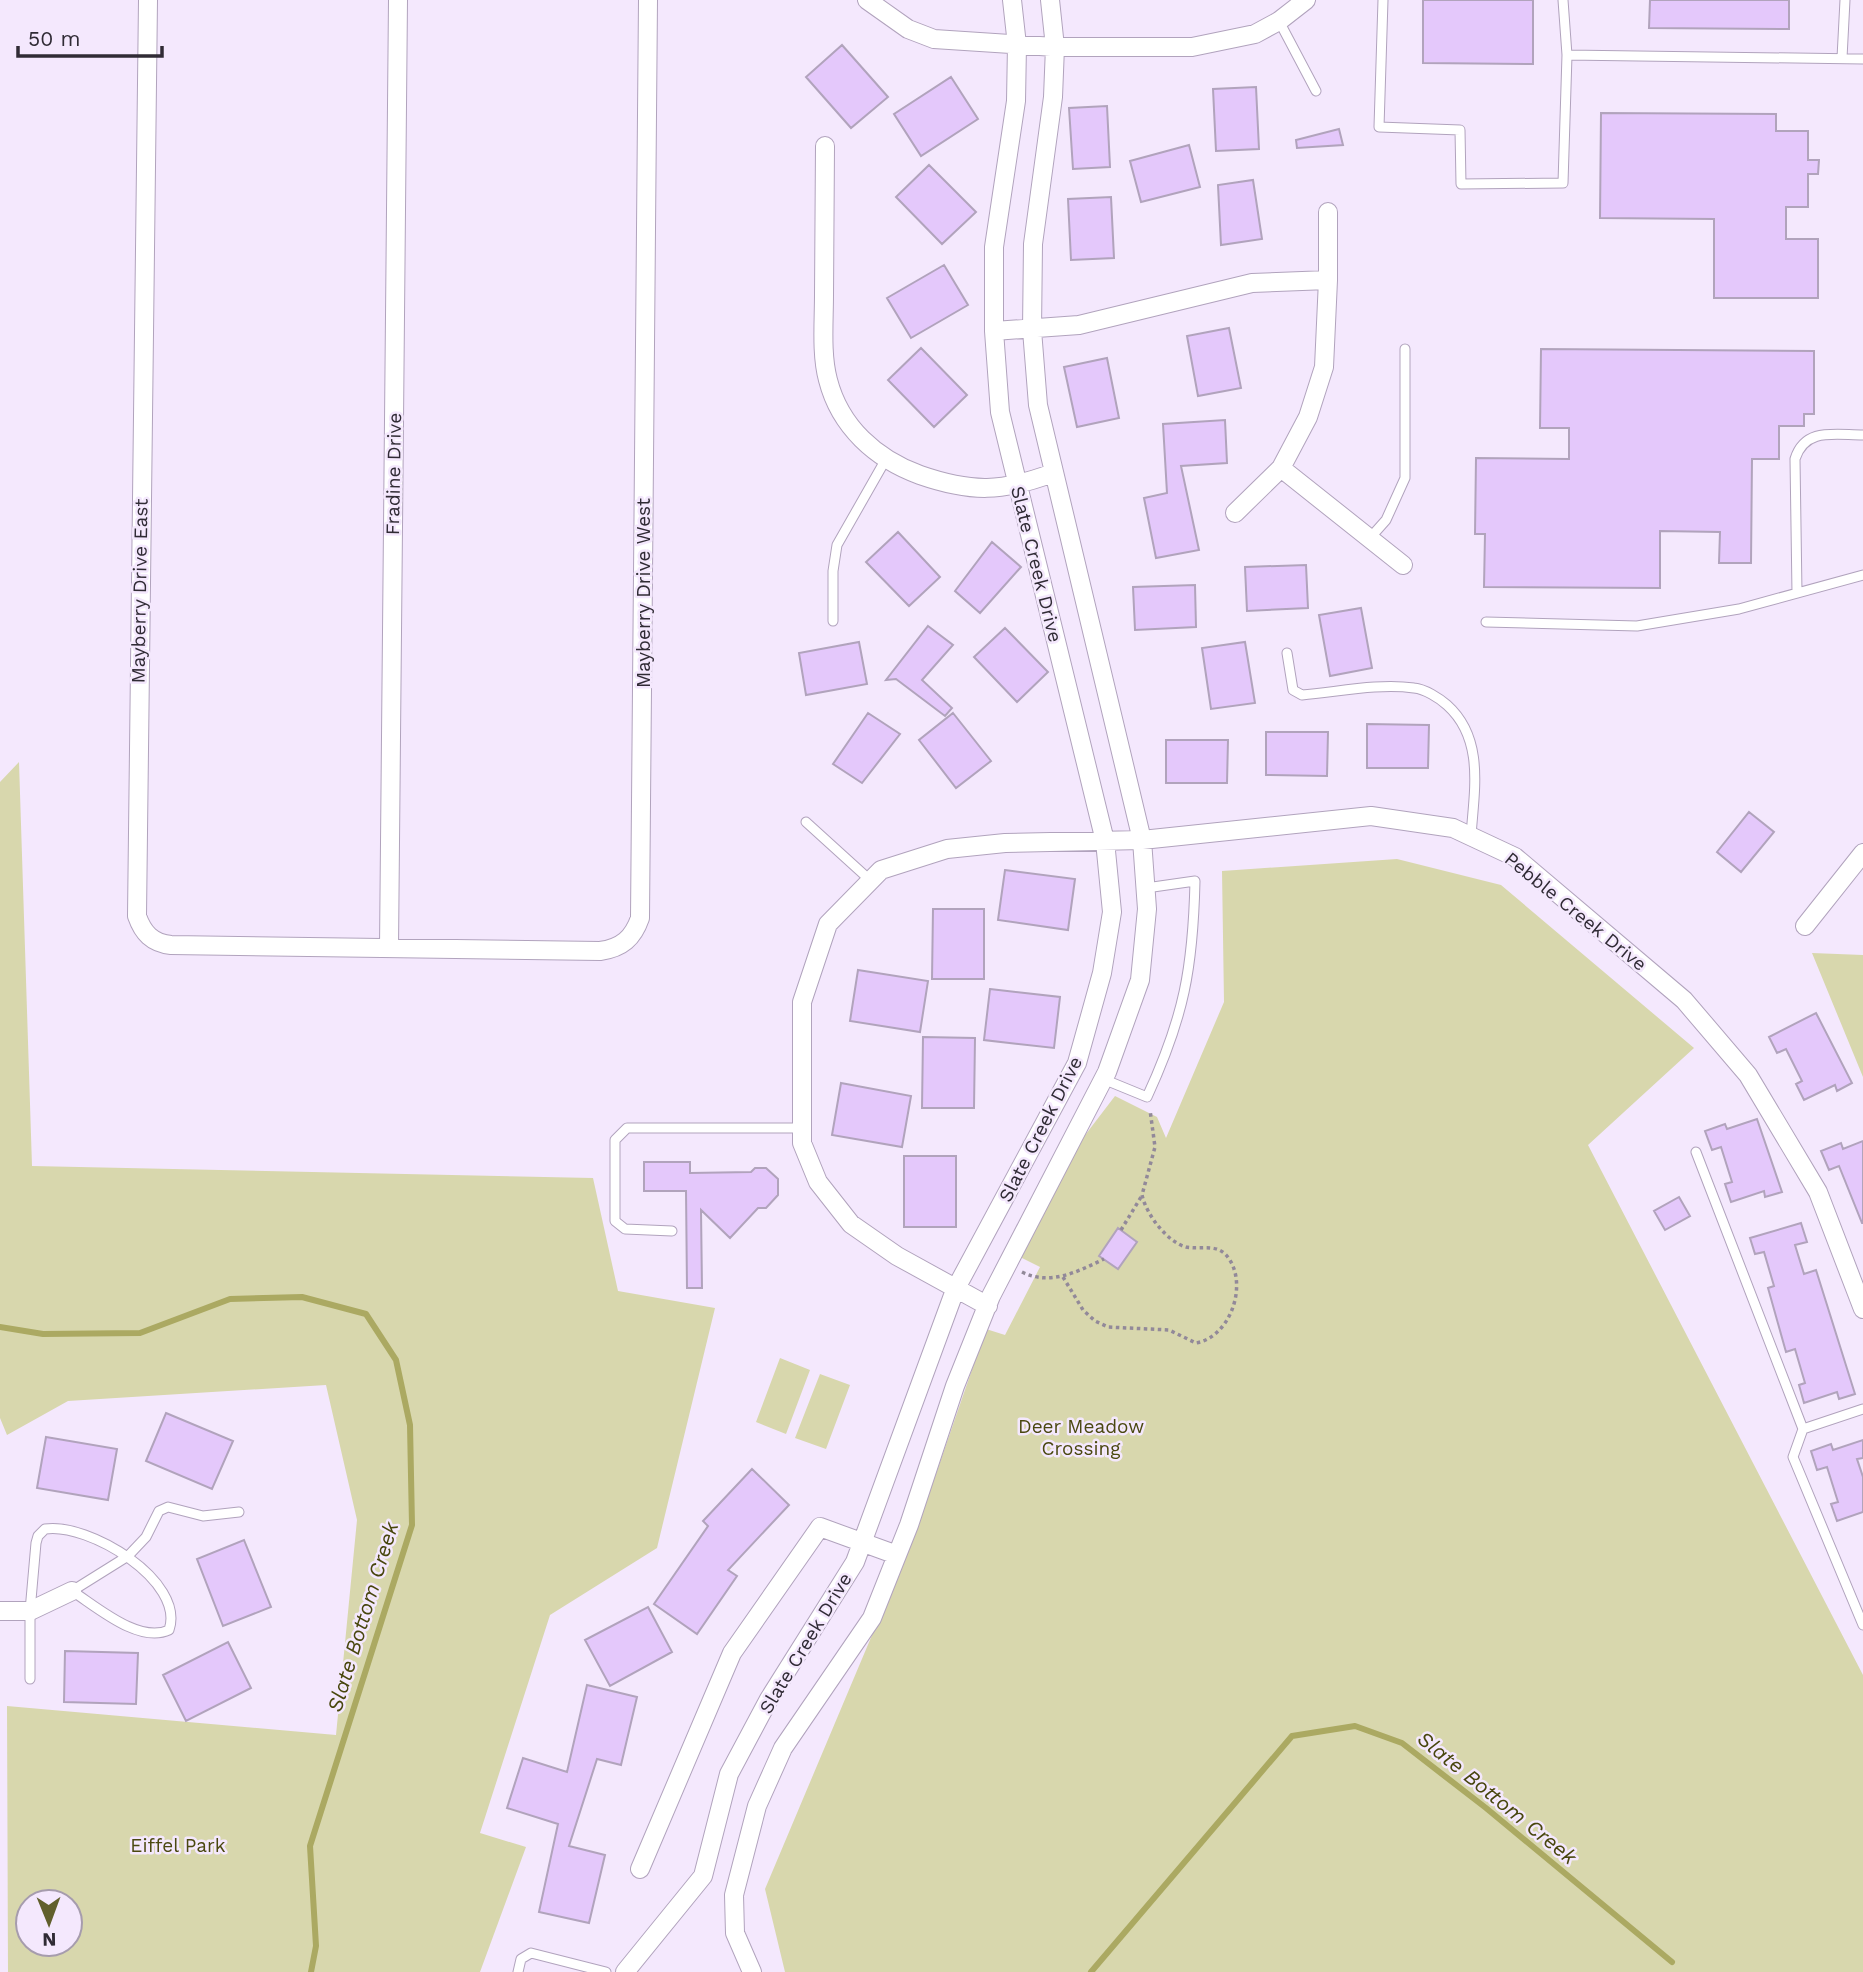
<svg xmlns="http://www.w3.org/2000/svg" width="1863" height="1972" font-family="'Work Sans',sans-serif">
<rect width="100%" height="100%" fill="#f4e8fd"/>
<path fill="#d8d7ad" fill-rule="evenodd" d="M19,762L32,1166L593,1178L618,1291L715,1308L657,1548L550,1615L480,1833L526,1847L480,1972H8L7,1706L336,1735L357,1520L326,1385L68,1401L7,1435L0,1418V782ZM28,1902H70V1944H28Z
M1397,859L1501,885L1694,1048L1588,1145L1863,1675V1972H785L765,1889L918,1526L986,1329L1005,1335L1040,1267L1020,1257L1076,1147L1115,1096L1157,1117L1166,1138L1224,1002L1222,871Z
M1812,953L1863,955V1077Z
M780,1358L810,1370L786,1434L756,1422Z
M820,1374L850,1385L826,1449L795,1438Z"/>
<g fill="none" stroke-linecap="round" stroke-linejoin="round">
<path stroke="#aba962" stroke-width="6" d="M0,1327L43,1334L140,1333L230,1299L302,1297L366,1314L396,1360L410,1425L412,1525L310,1846L316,1946L311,1972
M1091,1972L1292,1736L1355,1726L1402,1743L1486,1808L1672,1962"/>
</g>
<path fill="#e4c8fb" stroke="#b1a3bc" stroke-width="2" d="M1423,0H1533V64L1423,63Z
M1650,0H1789V29L1649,28Z
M842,45L888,97L851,128L806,77Z
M951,77L978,119L921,156L894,114Z
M1256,87L1259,149L1216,151L1213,89Z
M1107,106L1110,167L1073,169L1069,108Z
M1601,113L1776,114V131H1808V160H1819L1818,174H1808V207H1786V239H1818V298H1714V219L1600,218Z
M1339,129L1343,145L1297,148L1296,140Z
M1189,145L1200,187L1141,202L1130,161Z
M929,165L976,212L942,244L896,197Z
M1253,180L1262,239L1221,245L1218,185Z
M1111,197L1114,258L1071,260L1068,199Z
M944,265L968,305L911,338L887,298Z
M1229,328L1241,388L1198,396L1187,336Z
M921,348L967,395L934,427L888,380Z
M1541,349L1814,351V414H1804V426H1779V459H1752L1751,563H1719L1720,532L1660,531V588L1484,587L1485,534H1475L1476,458L1569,459V428H1540Z
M1107,358L1119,418L1077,427L1064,367Z
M1225,420L1227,463L1181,466L1199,550L1156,558L1144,498L1167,493L1163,424Z
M898,532L940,577L909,606L866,562Z
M992,542L1021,567L980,613L955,591Z
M1306,565L1308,608L1247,611L1245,567Z
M1195,585L1196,627L1135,630L1133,587Z
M1361,608L1372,668L1330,676L1319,615Z
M928,626L953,645L922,680L952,708L945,716L896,679L886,680Z
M1005,628L1048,672L1017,702L974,657Z
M859,642L867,684L806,695L799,653Z
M1245,642L1255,703L1211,709L1202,648Z
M868,713L900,734L862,783L833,764Z
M953,713L991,761L956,788L919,740Z
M1367,724L1429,725L1428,768H1367Z
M1266,732H1328L1327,776L1266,775Z
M1166,740H1228L1227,783H1166Z
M1749,812L1774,832L1741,872L1717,852Z
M1005,870L1075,879L1068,930L998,920Z
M933,909H984V979H932Z
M858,970L928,981L920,1032L850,1021Z
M990,989L1060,997L1054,1048L984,1040Z
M1816,1013L1852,1083L1837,1091L1835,1085L1804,1100L1796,1084L1802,1081L1786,1049L1777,1053L1769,1037Z
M923,1037L975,1038L974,1108H922Z
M841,1083L911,1096L902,1147L832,1135Z
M1757,1119L1782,1192L1765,1197L1764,1191L1731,1202L1725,1184L1732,1182L1721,1147L1712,1150L1705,1131L1725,1124L1727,1129Z
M1863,1141V1223H1862L1839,1166L1829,1170L1821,1151L1841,1143L1843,1149Z
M904,1156H956V1227H904Z
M644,1162H690V1173L751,1172L755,1168H766L778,1179V1195L766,1208H758L730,1238L701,1210L702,1288H687L686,1191H644Z
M1679,1197L1690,1216L1665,1230L1654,1211Z
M1801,1223L1807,1242L1795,1245L1804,1274L1816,1270L1855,1394L1839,1399L1837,1392L1804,1403L1799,1385L1805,1383L1795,1349L1786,1352L1768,1288L1774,1286L1764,1252L1755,1254L1750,1238Z
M1118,1228L1137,1242L1118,1269L1099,1256Z
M166,1413L233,1441L212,1489L146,1461Z
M46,1437L117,1449L108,1500L37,1488Z
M1863,1440V1458L1857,1459L1863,1477V1512L1837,1521L1831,1504L1838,1502L1827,1467L1817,1470L1811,1451L1831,1444L1833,1450Z
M752,1469L789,1505L728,1570L737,1576L697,1634L654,1604L708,1526L703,1521Z
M244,1540L271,1607L223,1626L197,1559Z
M648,1607L672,1652L610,1686L585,1640Z
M228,1642L251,1688L186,1721L163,1675Z
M65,1651L138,1653L136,1704L64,1702Z
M587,1685L637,1697L621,1765L597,1759L569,1846L605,1855L589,1923L539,1912L558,1824L507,1808L523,1758L567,1772Z"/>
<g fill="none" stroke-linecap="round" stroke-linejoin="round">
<defs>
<path id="service" d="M1383,0L1379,127L1460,130L1461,184L1563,183L1567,55L1563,0
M1279,21L1316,91
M1567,55L1863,59
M1842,58L1845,0
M1370,538L1386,520L1405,478V349
M1797,593L1795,459C1805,427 1835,435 1863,435
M833,621V571L837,545L886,459
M1486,622L1637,626L1739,609L1863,575
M1287,653L1293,690L1302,695C1338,692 1378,683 1414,688C1425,689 1439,698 1447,705C1485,739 1474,791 1471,836
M806,822L871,881
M1103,1079L1147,1097C1184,1017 1193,968 1195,881L1146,888
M1696,1152L1803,1429L1863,1409
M672,1231L625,1229L615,1221V1140L627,1128H802
M1803,1429L1793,1457L1863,1625
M30,1679V1611L36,1543L38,1536L45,1529C88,1522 186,1581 169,1630C139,1644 97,1607 72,1591L128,1556L146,1537L159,1511L168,1507L203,1516L239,1512
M518,1972L521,1959L531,1953L606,1972"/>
<path id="minor" d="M148,0L137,916C143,933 152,943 171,945L600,951C622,948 633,938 640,918L648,0
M867,0L908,29L934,39L1055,47H1192L1255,34L1279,21L1306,0
M825,146C825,196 824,246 824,295C824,322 821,354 828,380C840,427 876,459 920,475C972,493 1002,492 1053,473
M1328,212V280
M994,331L1079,325L1252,283L1328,280L1324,367L1308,417L1281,468L1403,565
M1235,513L1281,468
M1805,926L1863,853
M389,948L398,0
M988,1306L897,1256L851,1224L818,1182L802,1143V1002L828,924L881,870L947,849L1005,843L1142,840L1371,816L1453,828L1515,857L1684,1000L1748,1075L1818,1192L1863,1309
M0,1611H30L72,1591
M640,1869L732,1653L820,1527L897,1555
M625,1972L703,1876L729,1774L769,1699L855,1562L955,1290L1077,1063L1102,973L1112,912L1105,841L1000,412L994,331V247L1016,101L1017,45L1012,0
M752,1972L735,1933L734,1895L757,1806L783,1748L872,1618L909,1525L955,1386L991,1296L1107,1072L1140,980L1147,909L1142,840L1038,405L1032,330L1033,244L1053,97L1055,47L1050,0"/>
</defs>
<use href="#service" stroke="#b1a3bd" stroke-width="11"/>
<use href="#minor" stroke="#b1a3bd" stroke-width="20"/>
<path stroke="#928999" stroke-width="3.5" stroke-dasharray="3.5 3.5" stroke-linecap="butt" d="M1121,1230L1141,1197
M1022,1272C1050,1286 1077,1272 1104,1259
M1063,1277L1083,1310L1095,1321L1108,1327L1169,1330L1196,1343C1231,1337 1249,1283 1227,1256C1216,1243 1200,1250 1186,1247C1167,1242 1146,1214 1142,1195L1155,1147L1150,1110"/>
<use href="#service" stroke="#fff" stroke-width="9"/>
<use href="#minor" stroke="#fff" stroke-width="18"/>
</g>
<g text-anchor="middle" stroke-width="5" stroke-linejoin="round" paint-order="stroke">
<g font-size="19" fill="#302b35" stroke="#f4e8fd">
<text transform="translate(393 474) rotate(-89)" y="7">Fradine Drive</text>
<text transform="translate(1037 564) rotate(76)" y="7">Slate Creek Drive</text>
<text transform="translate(139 591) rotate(-89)" y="7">Mayberry Drive East</text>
<text transform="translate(643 593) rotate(-90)" y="7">Mayberry Drive West</text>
<text transform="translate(1576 911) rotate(39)" y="7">Pebble Creek Drive</text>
<text transform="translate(1040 1129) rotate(-63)" y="7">Slate Creek Drive</text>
<text transform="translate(805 1643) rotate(-59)" y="7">Slate Creek Drive</text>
</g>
<g font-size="19" fill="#4a4810" stroke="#f4e8fd">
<text x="1081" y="1433">Deer Meadow<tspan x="1081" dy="22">Crossing</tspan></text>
<text x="178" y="1852">Eiffel Park</text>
</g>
<g font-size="21" font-style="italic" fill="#48460d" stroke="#f4e8fd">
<text transform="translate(363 1617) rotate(-73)" y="7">Slate Bottom Creek</text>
<text transform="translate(1497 1798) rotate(39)" y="7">Slate Bottom Creek</text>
</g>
</g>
<g transform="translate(49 1923) rotate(179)"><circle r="33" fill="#f4e8fd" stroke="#a69cad" stroke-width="2"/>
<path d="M0-5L12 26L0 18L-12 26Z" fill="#615f2c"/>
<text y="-10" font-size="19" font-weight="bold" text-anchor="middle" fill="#302b35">N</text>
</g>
<path d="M18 46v10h144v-10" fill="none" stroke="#302b35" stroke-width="3.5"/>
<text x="28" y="46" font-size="21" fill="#302b35" stroke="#f4e8fd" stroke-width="5" paint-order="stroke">50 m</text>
</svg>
